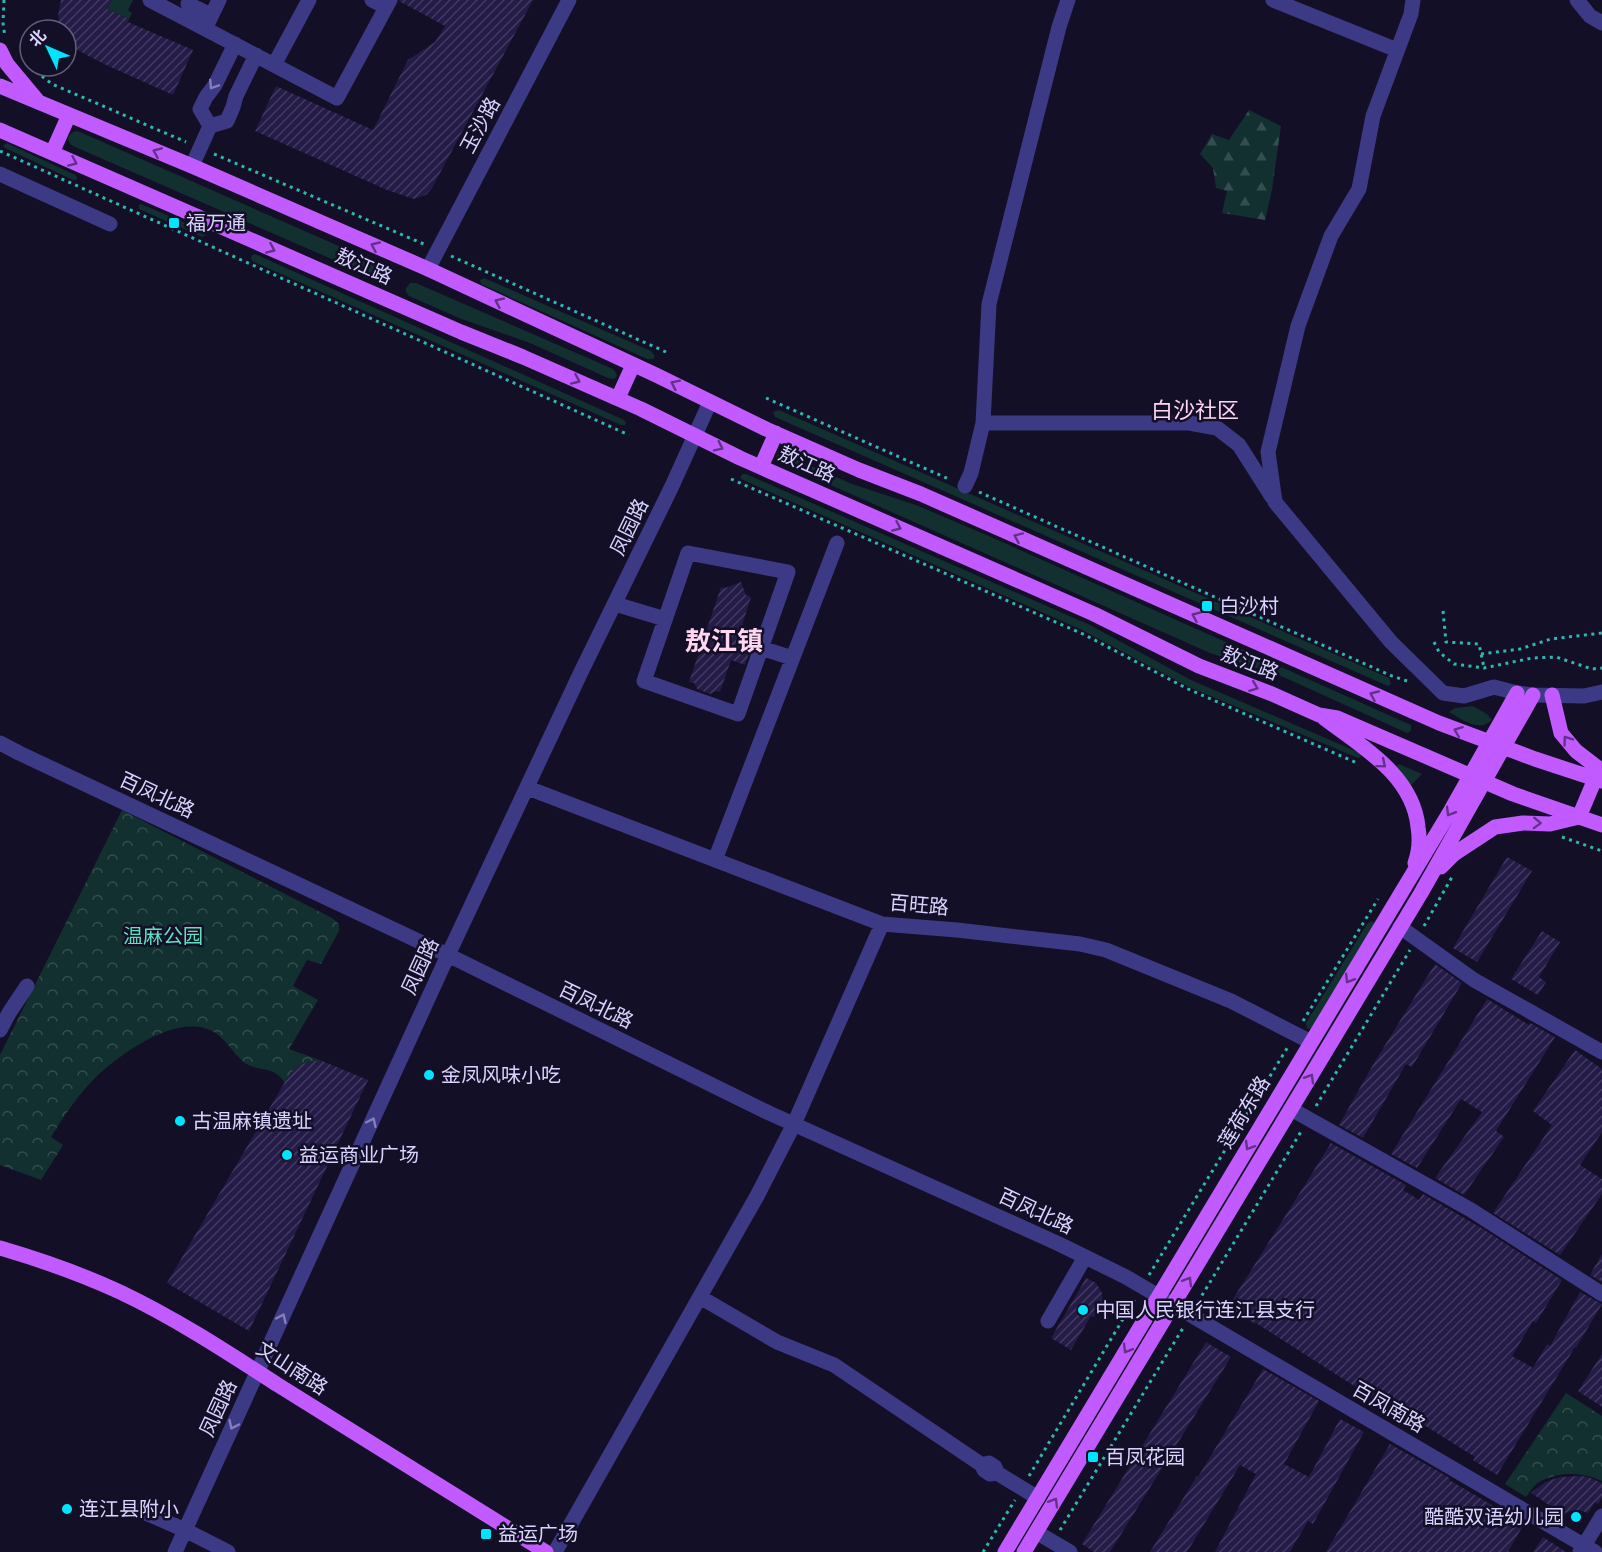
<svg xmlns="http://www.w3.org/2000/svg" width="1602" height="1552" font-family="'PT Sans','Noto Sans SC',sans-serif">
<defs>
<pattern id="forest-firs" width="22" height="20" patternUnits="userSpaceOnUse" patternTransform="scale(1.5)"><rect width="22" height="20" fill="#12302f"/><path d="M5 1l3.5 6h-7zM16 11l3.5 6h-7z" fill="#344d4e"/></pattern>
<pattern id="park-crowns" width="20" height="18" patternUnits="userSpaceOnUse" patternTransform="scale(1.5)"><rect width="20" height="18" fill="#12302f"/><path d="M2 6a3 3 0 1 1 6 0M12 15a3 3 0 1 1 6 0" fill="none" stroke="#344d4e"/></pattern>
<pattern id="building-hatch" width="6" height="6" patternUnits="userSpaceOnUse" patternTransform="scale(1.5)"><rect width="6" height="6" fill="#241b47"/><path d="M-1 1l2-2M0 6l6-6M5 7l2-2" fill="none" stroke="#433b63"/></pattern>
</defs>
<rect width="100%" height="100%" fill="#130f26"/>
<path fill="#12302f" d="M112,0H133L128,10L132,13L129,19L107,9Z
M76,131L80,132L375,262L377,266V270L373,275H368L73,146C65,141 67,134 76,131Z
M7,143L75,175L77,177L76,180H73L5,148L3,146Z
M141,204L204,231L206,235L202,237L139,209V205Z
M255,254L622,419L626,422L625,425H621L252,261L251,258L252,255Z
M484,278L651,351L655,356L653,359H647L481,284L480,280Z
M410,283H416L613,369L616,373L617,376L614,379L608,378L530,343L459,318L409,296L406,292V288Z
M779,410L1389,678L1391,684L1388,686L775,417L773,412Z
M780,453L784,454L852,484L916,505L991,537L1411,725V730L1408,733L1405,732L1281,676L1210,653L781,463L777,460L776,456Z
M742,474H746L1090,625L1191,680L1360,753L1361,757L1358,758L1189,687L1082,630L743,480L740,478Z
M1473,706L1487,714L1492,720C1479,733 1462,719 1449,712L1455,708Z
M1399,764L1422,774L1410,786L1396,767Z
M1371,921L1375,923L1312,1028L1307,1029L1306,1023L1367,924Z"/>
<path fill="url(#forest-firs)" d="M1249,110L1281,126L1272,190L1265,220L1222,213L1227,191L1216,188L1213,168L1200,154L1212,134L1229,140Z"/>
<path fill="url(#park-crowns)" d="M122,810L332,918L339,924V931L321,964L307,960L293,986L318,1000L289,1049L322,1061C304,1061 294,1067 285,1083C273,1064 260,1073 245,1063C233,1054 226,1038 212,1031C176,1013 120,1054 95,1078C78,1095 64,1116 51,1137L63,1145L41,1180L0,1165V1055Z
M1566,1393L1602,1416V1481C1583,1472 1559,1471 1539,1482C1534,1485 1530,1492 1526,1497L1505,1484Z"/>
<path fill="url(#building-hatch)" d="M61,0H112L107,9L129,19L128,22L193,50L173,95L104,64L72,47L66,40V30H60L58,15Z
M400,0H533L432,188L426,195L414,199L387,190L255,131L276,86L373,130L408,60L435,42L445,26L399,1Z
M741,582L746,595L751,597L741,629L756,634L745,665L731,660L720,692L716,691L710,694L697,689L694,683L689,682L721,587L725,588Z
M1507,857L1532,871L1477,962L1453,948Z
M1542,931L1560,942L1539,977L1546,982L1538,995L1511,979Z
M1435,964L1462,983L1412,1067L1406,1064L1363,1138L1339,1125L1374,1063Z
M1487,999L1529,1025L1530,1023L1555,1037L1496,1131L1504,1137L1464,1195L1435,1178L1482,1112L1461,1099L1417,1168L1391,1154Z
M1575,1050L1602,1069V1132L1580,1165L1602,1179V1194L1560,1255L1493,1213L1552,1125L1533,1111Z
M311,1061H322L368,1080L249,1331L167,1283L289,1075L294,1069L303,1064Z
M1331,1143L1406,1185L1403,1190L1419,1200L1423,1194L1483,1229L1562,1280L1536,1323L1533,1321L1512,1356L1533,1368L1547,1344L1550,1346L1580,1292L1602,1304L1576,1348L1575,1347L1497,1475L1473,1460L1475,1457L1416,1420L1378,1397L1376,1400L1351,1384L1256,1323L1255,1324L1228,1307Z
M1602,1254V1282L1590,1275Z
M1086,1278L1096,1283L1102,1293L1103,1303L1094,1317L1091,1316L1071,1350L1051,1338Z
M1206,1342L1231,1357L1110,1552H1094L1082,1544Z
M1602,1354V1407L1578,1391Z
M1263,1369L1319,1401L1284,1464L1309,1477L1340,1419L1364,1432L1313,1524L1308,1521L1290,1552H1215L1256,1474L1240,1465L1187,1552H1150L1197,1476L1198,1477Z
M1390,1444L1450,1478L1449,1480L1504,1512L1505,1511L1525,1522L1508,1552H1326Z
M1580,1476L1588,1477L1602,1483V1498L1598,1504L1595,1502L1588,1513L1579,1510L1570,1511L1556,1518L1551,1515L1555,1509L1531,1493L1544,1483L1551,1480L1560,1477Z
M1543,1537L1566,1552H1533Z"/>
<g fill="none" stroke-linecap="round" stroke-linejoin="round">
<path stroke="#2fb8b0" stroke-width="3" stroke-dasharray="3 4.5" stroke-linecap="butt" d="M4,0L3,23L5,37
M30,67L52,84L186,142
M0,151L629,435
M214,154L426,245
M451,256L666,352
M766,398L951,480
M731,479L1085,635L1188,689L1357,763
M979,492L1392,676L1410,682
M1443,611L1446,642L1479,644L1484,668
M1434,642L1439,652L1454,664L1484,668L1532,658L1556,657L1592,669L1602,668
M1481,654L1520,649L1551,639L1602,633
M1562,837L1602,851
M1424,926L1452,877
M1303,1021L1378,899
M1316,1106L1410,950
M1149,1275L1289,1045
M1198,1302L1302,1130
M1029,1476L1135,1299
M1060,1530L1183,1328
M983,1552L1015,1500"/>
<path stroke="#3d3a85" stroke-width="15" d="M150,0L337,98L390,0
M372,0L386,7
M1273,0L1397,50
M1413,0L1411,14L1373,116L1359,189L1331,236L1298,326L1268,452L1275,502L1391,642L1443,693L1464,696L1494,687L1517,693L1533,695L1584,696L1602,692
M1577,0L1590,16L1602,23
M188,4L211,15
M205,29L219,0
M274,65L309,0
M210,126L200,109L206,97L215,85L235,44
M192,166L210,126L227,121L233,107L236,96L256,55
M0,174L110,224
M428,269L569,0
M983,423H1189L1217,428L1239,445L1272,497
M965,486L971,473L983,423L989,304L1059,27L1068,0
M688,553L788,572L738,714L644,681Z
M615,604L665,619
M761,648L792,658
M0,743L19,753L448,955L769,1113L1059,1244L1126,1277L1595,1552
M528,788L882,924L957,930L1080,944L1106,950L1231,1001L1311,1042
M715,860L837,543
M1400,927L1474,980L1602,1052
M0,1030L9,1013L27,986
M1291,1109L1471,1210L1602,1294
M700,1297L777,1342L834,1365L982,1465L984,1470L990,1474L997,1473L995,1467L989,1463L982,1465
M1048,1321L1085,1257
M997,1473L1038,1498
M139,1510L185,1530L228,1552
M1036,1532L1070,1552
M175,1552L448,955L581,672L672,486L710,402
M555,1552L757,1196L794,1124L882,924
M1580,1552L1602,1516"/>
<path stroke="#c25bff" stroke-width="15" d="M0,50L7,64L37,100
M0,86L192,166L428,269L656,375L766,429L859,470L921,494L1439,723L1535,759L1602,781
M0,130L461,332L523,357L641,409L740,458L1094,614L1199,666L1272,694L1319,715L1337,718L1513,794L1602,825
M52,153L69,115
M618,398L633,365
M761,467L776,433
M1552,695L1561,733L1576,751L1602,771
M1324,718C1362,747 1413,775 1418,827C1420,839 1419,852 1415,863
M1579,817L1595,779
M1441,867L1454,854L1495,827L1523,823L1550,824L1579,817
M0,1248C41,1260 81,1274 120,1292C175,1318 227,1352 278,1385L546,1552
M1005,1552L1451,810L1517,693
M1024,1552L1421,893L1533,695"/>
</g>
<defs><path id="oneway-chevron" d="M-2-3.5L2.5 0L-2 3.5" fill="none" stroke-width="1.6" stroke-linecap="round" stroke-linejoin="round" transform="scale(1.5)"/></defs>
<g stroke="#837fbc">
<use href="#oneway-chevron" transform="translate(213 85) rotate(123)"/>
<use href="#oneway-chevron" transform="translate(372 1122) rotate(-65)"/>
<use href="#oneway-chevron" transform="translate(282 1318) rotate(-65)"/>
<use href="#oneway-chevron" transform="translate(233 1425) rotate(115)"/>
</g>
<g stroke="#623188">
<use href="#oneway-chevron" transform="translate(157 152) rotate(-157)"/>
<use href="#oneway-chevron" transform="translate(73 162) rotate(24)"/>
<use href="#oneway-chevron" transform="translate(375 246) rotate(-156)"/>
<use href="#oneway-chevron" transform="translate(271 249) rotate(24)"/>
<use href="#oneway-chevron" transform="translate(499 302) rotate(-155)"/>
<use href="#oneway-chevron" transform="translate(576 380) rotate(24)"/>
<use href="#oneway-chevron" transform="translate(675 384) rotate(-154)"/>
<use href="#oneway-chevron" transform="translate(719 447) rotate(26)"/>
<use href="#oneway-chevron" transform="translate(897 527) rotate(24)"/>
<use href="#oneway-chevron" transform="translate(1018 537) rotate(-156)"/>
<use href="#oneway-chevron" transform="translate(1196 616) rotate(-156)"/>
<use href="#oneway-chevron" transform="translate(1254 687) rotate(21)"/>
<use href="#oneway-chevron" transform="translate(1374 695) rotate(-156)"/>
<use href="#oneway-chevron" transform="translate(1458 731) rotate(-159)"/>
<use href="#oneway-chevron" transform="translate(1567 740) rotate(-126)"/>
<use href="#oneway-chevron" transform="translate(1382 764) rotate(40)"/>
<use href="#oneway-chevron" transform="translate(1450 812) rotate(121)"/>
<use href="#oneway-chevron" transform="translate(1537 823) rotate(2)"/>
<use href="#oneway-chevron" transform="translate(1349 979) rotate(121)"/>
<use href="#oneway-chevron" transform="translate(1310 1078) rotate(-59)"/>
<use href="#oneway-chevron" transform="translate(1249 1146) rotate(121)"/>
<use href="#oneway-chevron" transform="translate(1188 1281) rotate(-59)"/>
<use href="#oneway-chevron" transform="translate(1127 1349) rotate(121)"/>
<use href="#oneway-chevron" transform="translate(1054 1502) rotate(-59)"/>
</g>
<g fill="#00e5ff" stroke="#130f26" stroke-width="2">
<rect x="168" y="217" width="12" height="12" rx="3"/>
<rect x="1201" y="600" width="12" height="12" rx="3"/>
<circle cx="429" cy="1075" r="6"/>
<circle cx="180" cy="1121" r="6"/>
<circle cx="287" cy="1155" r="6"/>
<circle cx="1083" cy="1310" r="6"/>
<rect x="1087" y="1451" width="12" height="12" rx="3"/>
<circle cx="67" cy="1509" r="6"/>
<circle cx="1576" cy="1517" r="6"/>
<rect x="480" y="1528" width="12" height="12" rx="3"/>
</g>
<g text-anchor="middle" stroke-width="5" stroke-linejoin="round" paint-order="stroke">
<g font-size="20" fill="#d9d4ff" stroke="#130f26">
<text transform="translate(480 125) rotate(-62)" y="7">玉沙路</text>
<text transform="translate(364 266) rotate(24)" y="7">敖江路</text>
<text transform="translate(807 464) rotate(24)" y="7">敖江路</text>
<text transform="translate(629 527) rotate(-64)" y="7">凤园路</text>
<text transform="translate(1250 663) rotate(21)" y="7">敖江路</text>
<text transform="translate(157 795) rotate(25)" y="7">百凤北路</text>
<text transform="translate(919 905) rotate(5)" y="7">百旺路</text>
<text transform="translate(420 966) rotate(-65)" y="7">凤园路</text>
<text transform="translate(596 1005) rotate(26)" y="7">百凤北路</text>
<text transform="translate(1244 1112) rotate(-59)" y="7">莲荷东路</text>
<text transform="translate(1036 1211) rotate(25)" y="7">百凤北路</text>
<text transform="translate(292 1368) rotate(33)" y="7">文山南路</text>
<text transform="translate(1389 1407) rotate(30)" y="7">百凤南路</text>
<text transform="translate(218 1408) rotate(-65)" y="7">凤园路</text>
</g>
<g font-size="20" fill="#d9d4ff" stroke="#130f26" text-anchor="start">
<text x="186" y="230">福万通</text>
<text x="1219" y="613">白沙村</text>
<text x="441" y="1082">金凤风味小吃</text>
<text x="192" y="1128">古温麻镇遗址</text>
<text x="299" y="1162">益运商业广场</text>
<text x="1095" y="1317">中国人民银行连江县支行</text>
<text x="1105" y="1464">百凤花园</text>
<text x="79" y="1516">连江县附小</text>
<text x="1564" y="1524" text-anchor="end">酷酷双语幼儿园</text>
<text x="498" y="1541">益运广场</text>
</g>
<g font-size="20" fill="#5fe0c0" stroke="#130f26">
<text x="163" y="943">温麻公园</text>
</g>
<g font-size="22" fill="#ffd6f0" stroke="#130f26">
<text x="1195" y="418">白沙社区</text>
</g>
<g font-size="26" font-weight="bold" fill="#ffd6f0" stroke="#130f26">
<text x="724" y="650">敖江镇</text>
</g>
</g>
<g transform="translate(48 48) rotate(314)"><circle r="28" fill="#130f26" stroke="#625e7d" stroke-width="1.5"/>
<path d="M0-4.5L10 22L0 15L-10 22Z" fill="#00e5ff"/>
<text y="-9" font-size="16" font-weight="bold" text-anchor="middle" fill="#d9d4ff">北</text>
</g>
</svg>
